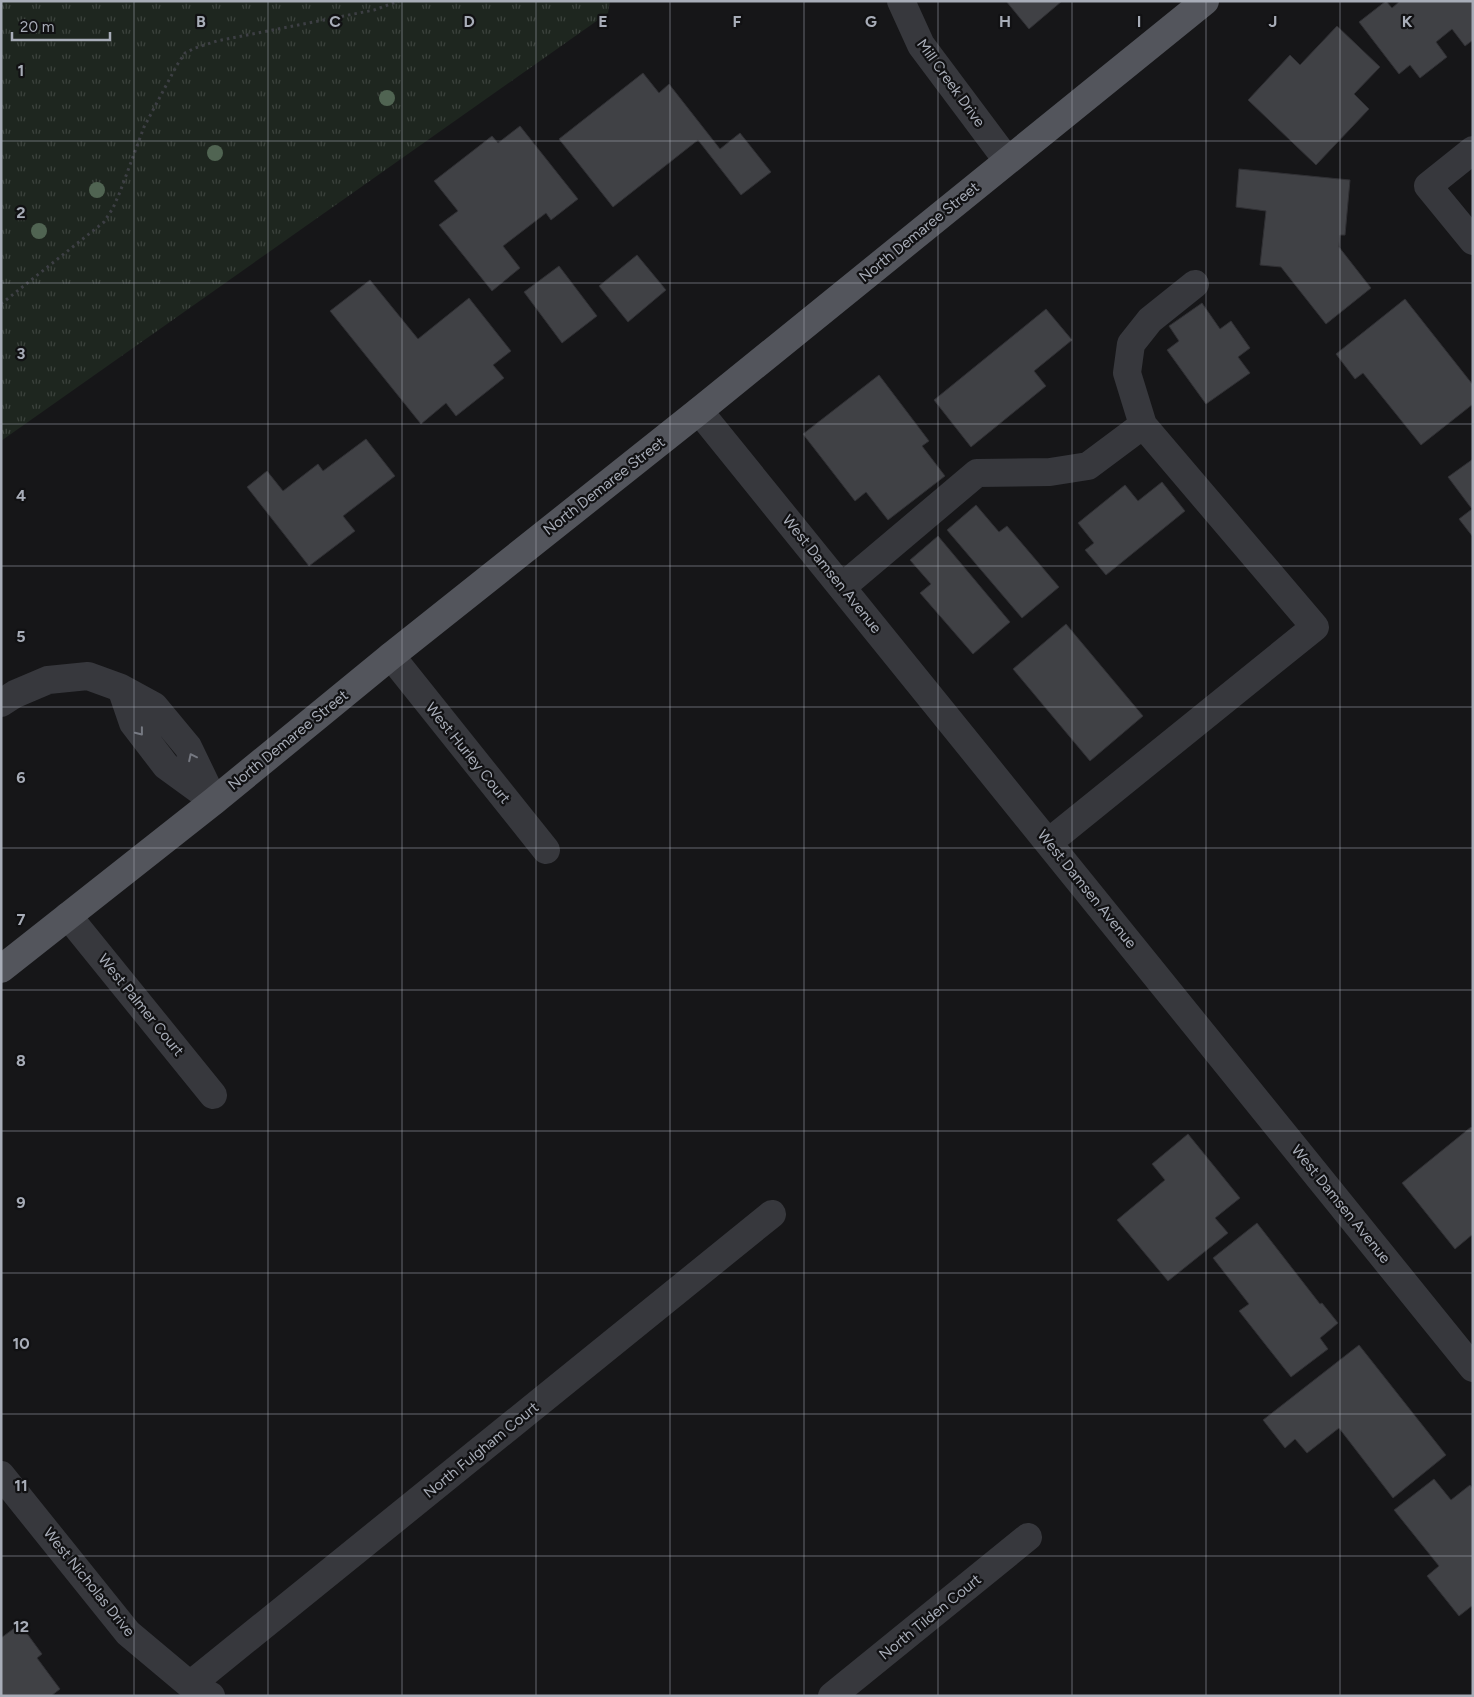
<svg xmlns="http://www.w3.org/2000/svg" width="1474" height="1697" font-family="Figtree,sans-serif">
<defs>
<pattern id="grass-tufts" width="24" height="20" patternUnits="userSpaceOnUse" patternTransform="scale(1.25)"><rect width="24" height="20" fill="#1e261f"/><path d="M3 7l-1-3M5 7V3M7 7l1-3M15 17l-1-3M17 17v-4M19 17l1-3" fill="none" stroke="#3c433d"/></pattern>
</defs>
<rect width="100%" height="100%" fill="#161618"/>
<path fill="url(#grass-tufts)" d="M1,1H610L608,13L1,441Z"/>
<path fill="#404145" stroke="#303034" d="M1006,1H1062L1029,29Z
M1386,1L1392,8L1400,1H1473V40L1465,46L1452,29L1436,42L1447,57L1420,78L1410,65L1399,74L1359,22Z
M1337,26L1380,67L1354,94L1369,109L1316,165L1248,100L1290,55L1300,65Z
M643,73L659,93L669,84L720,149L740,133L771,172L741,195L698,140L613,207L559,139Z
M520,126L578,199L551,220L546,213L503,246L520,268L492,291L439,225L458,211L434,181L492,136L498,143Z
M1239,169L1350,180L1345,235H1340L1339,247L1371,288L1326,324L1281,267L1260,265L1266,211L1236,207Z
M637,255L666,290L628,322L599,286Z
M559,266L597,316L562,343L524,292Z
M370,280L418,339L469,298L511,351L493,365L504,378L456,416L446,403L421,424L330,311Z
M1405,299L1473,385V404L1421,445L1363,373L1355,379L1336,354Z
M1202,303L1220,329L1231,321L1250,348L1238,357L1250,373L1206,404L1167,350L1179,341L1169,326Z
M1046,309L1072,340L1034,371L1046,386L971,447L934,400Z
M879,375L929,441L922,446L945,476L888,520L866,492L855,501L803,434Z
M366,439L395,476L343,516L355,531L309,566L247,487L267,471L283,491L318,464L323,471Z
M1473,459V537L1459,519L1472,509L1448,477Z
M1162,482L1185,511L1106,575L1085,550L1094,543L1078,523L1125,485L1138,501Z
M976,505L999,532L1007,526L1059,587L1022,618L947,530Z
M938,536L1010,622L973,654L920,593L931,584L910,560Z
M1066,624L1143,716L1090,761L1013,669Z
M1471,1127L1473,1129V1234L1455,1249L1402,1183Z
M1188,1134L1240,1198L1215,1218L1228,1233L1168,1281L1117,1220L1165,1180L1152,1164Z
M1257,1223L1320,1304L1322,1303L1338,1323L1320,1338L1328,1349L1291,1377L1239,1311L1249,1304L1213,1258Z
M1359,1345L1446,1455L1393,1498L1339,1428L1307,1453L1295,1439L1285,1448L1263,1420Z
M1434,1479L1451,1500L1470,1485L1473,1489V1605L1459,1616L1427,1576L1439,1566L1394,1510Z
M20,1624L42,1654L37,1658L60,1689L51,1696H1V1638Z"/>
<g fill="none" stroke-linecap="round" stroke-linejoin="round">
<path stroke="#3d3f44" stroke-width="3" stroke-dasharray="2.5 4" stroke-linecap="butt" d="M1,304L104,222L113,208L120,192L144,127L177,65L185,53L195,48L217,41L374,10L399,1"/>
<path stroke="#37383d" stroke-width="28" d="M901,1L921,45L1007,160
M1473,150L1428,186L1473,241
M699,411L1473,1368
M842,587L977,473L1050,472L1088,466L1143,425
M391,656L546,850
M121,688L133,723L166,766L210,798
M1,703L15,694L48,680L88,676L121,688L154,706L188,747L214,801
M1049,842L1315,627L1143,425L1127,373L1131,344L1150,320L1195,284
M68,916L213,1095
M1,1475L128,1633L190,1685L211,1696
M190,1685L772,1214
M832,1696L1028,1537"/>
<path stroke="#53555c" stroke-width="28" d="M1,969L214,801L391,656L699,411L1205,1"/>
</g>
<g fill="#506452">
<circle cx="387" cy="98" r="8"/>
<circle cx="215" cy="153" r="8"/>
<circle cx="97" cy="190" r="8"/>
<circle cx="39" cy="231" r="8"/>
</g>
<defs><path id="oneway-chevron" d="M-2-3.5L2.5 0L-2 3.5" fill="none" stroke-width="1.6" stroke-linecap="round" stroke-linejoin="round" transform="scale(1.25)"/></defs>
<g stroke="#757881">
<use href="#oneway-chevron" transform="translate(140 732) rotate(52)"/>
<use href="#oneway-chevron" transform="translate(192 757) rotate(-116)"/>
</g>
<path fill="none" stroke="#a8adb8" stroke-width="1" stroke-opacity="0.55" d="M134,1V1696M268,1V1696M402,1V1696M536,1V1696M670,1V1696M804,1V1696M938,1V1696M1072,1V1696M1206,1V1696M1340,1V1696M1,141H1473M1,283H1473M1,424H1473M1,566H1473M1,707H1473M1,848H1473M1,990H1473M1,1131H1473M1,1273H1473M1,1414H1473M1,1556H1473"/>
<g text-anchor="middle" stroke-width="4.5" stroke-linejoin="round" paint-order="stroke">
<g font-size="15" fill="#a8adb8" stroke="#111113">
<text transform="translate(951 83) rotate(54)" y="5">Mill Creek Drive</text>
<text transform="translate(919 232) rotate(-39)" y="5">North Demaree Street</text>
<text transform="translate(604 486) rotate(-38)" y="5">North Demaree Street</text>
<text transform="translate(832 574) rotate(51)" y="5">West Damsen Avenue</text>
<text transform="translate(288 740) rotate(-39)" y="5">North Demaree Street</text>
<text transform="translate(468 753) rotate(51)" y="5">West Hurley Court</text>
<text transform="translate(1087 889) rotate(51)" y="5">West Damsen Avenue</text>
<text transform="translate(141 1005) rotate(51)" y="5">West Palmer Court</text>
<text transform="translate(1341 1204) rotate(51)" y="5">West Damsen Avenue</text>
<text transform="translate(481 1450) rotate(-39)" y="5">North Fulgham Court</text>
<text transform="translate(89 1582) rotate(51)" y="5">West Nicholas Drive</text>
<text transform="translate(930 1617) rotate(-39)" y="5">North Tilden Court</text>
</g>
</g>
<g font-size="16" text-anchor="middle" font-weight="bold" fill="#a8adb8" stroke="#111113" stroke-width="4.5" stroke-linejoin="round" paint-order="stroke">
<text x="201" y="27">B</text>
<text x="335" y="27">C</text>
<text x="469" y="27">D</text>
<text x="603" y="27">E</text>
<text x="737" y="27">F</text>
<text x="871" y="27">G</text>
<text x="1005" y="27">H</text>
<text x="1139" y="27">I</text>
<text x="1273" y="27">J</text>
<text x="1407" y="27">K</text>
<text x="21" y="76">1</text>
<text x="21" y="218">2</text>
<text x="21" y="359">3</text>
<text x="21" y="501">4</text>
<text x="21" y="642">5</text>
<text x="21" y="783">6</text>
<text x="21" y="925">7</text>
<text x="21" y="1066">8</text>
<text x="21" y="1208">9</text>
<text x="21" y="1349">10</text>
<text x="21" y="1491">11</text>
<text x="21" y="1632">12</text>
</g>
<rect width="1474" height="1697" fill="none" stroke="#a8adb8" stroke-width="5"/>
<path d="M12 32v8h98v-8" fill="none" stroke="#a8adb8" stroke-width="2.5"/>
<text x="20" y="32" font-size="15" fill="#a8adb8" stroke="#111113" stroke-width="4" paint-order="stroke">20 m</text>
</svg>
